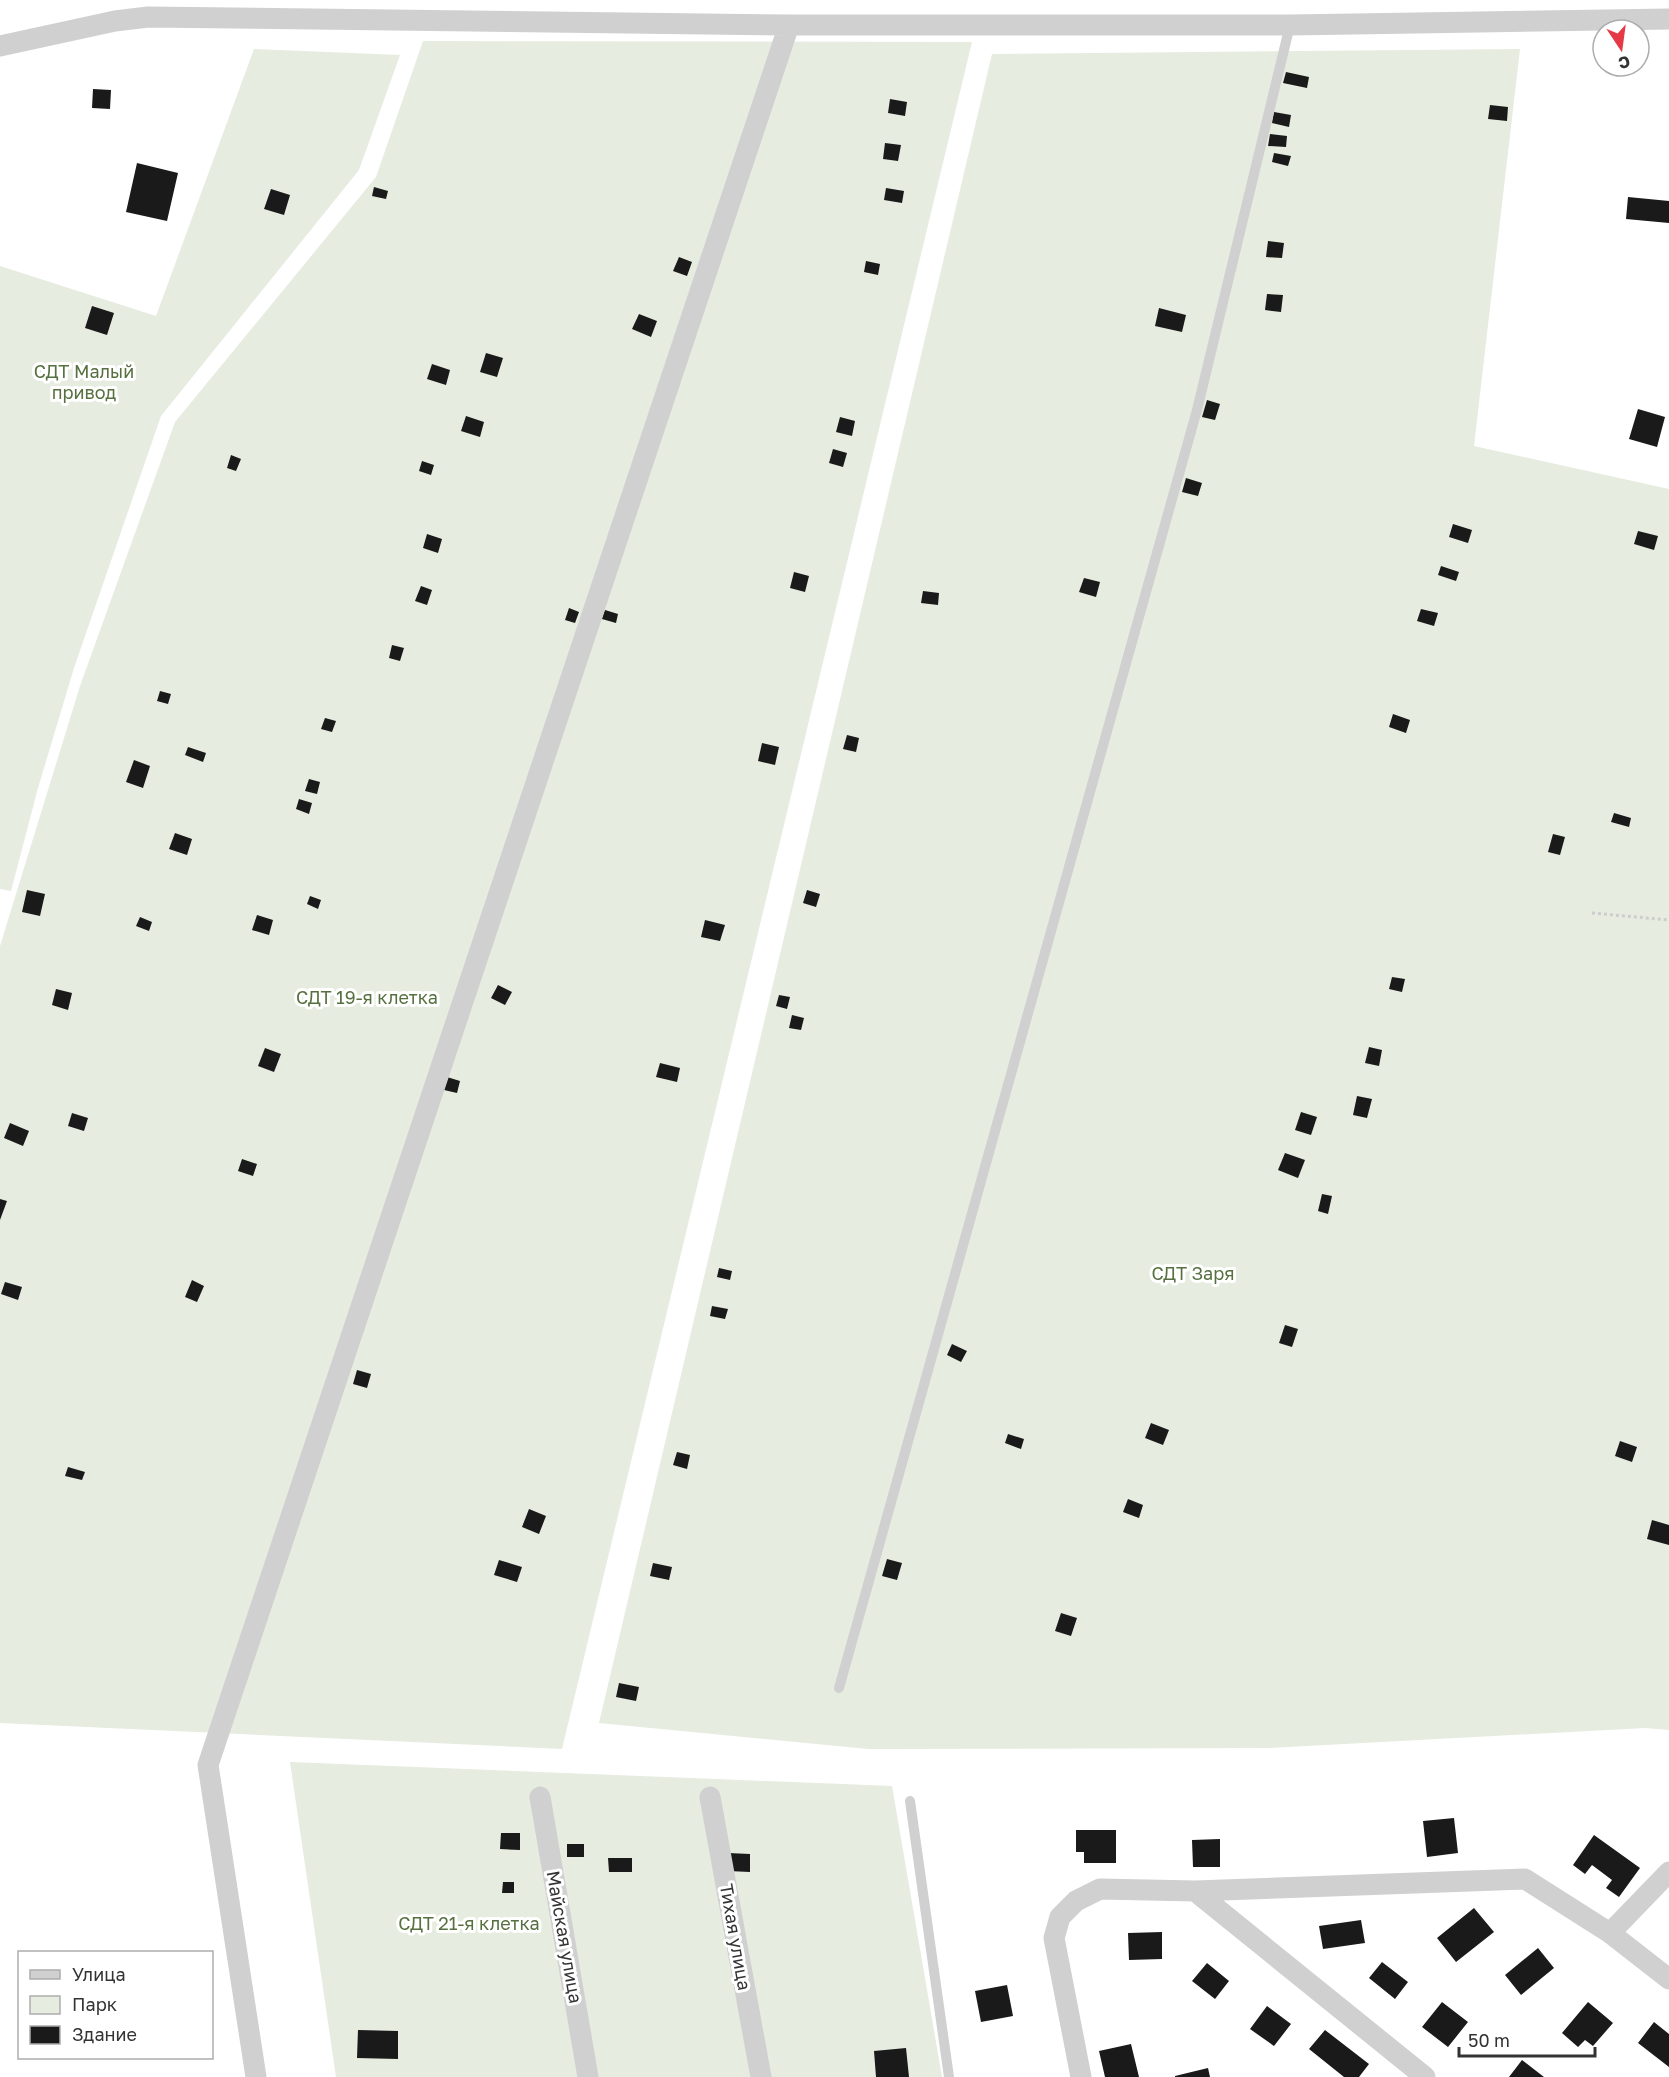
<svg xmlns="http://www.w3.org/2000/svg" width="1669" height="2077" font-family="'Golos Text',sans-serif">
<rect width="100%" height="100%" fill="#fff"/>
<path fill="#e6ecdf" d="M423,41L972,42L562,1749L0,1723V946L80,686L175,422L376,177Z
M254,49L400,55L359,170L161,416L74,668L38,788L11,891L0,889V266L156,316Z
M1520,49L1474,446L1669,489V1730L1645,1728L1268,1748L868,1749L599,1723L992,54Z
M290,1762L892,1786L942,2077H336Z"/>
<path fill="#1a1a1a" d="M1286,72L1309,77L1307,88L1283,83Z
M93,89L111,90L110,109L92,108Z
M890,99L907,102L905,116L888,113Z
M1490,105L1508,107L1507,121L1488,119Z
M1274,112L1291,115L1289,127L1272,123Z
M1270,134L1287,136L1286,147L1268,146Z
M885,143L901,145L898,161L883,159Z
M1274,153L1291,156L1288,166L1272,162Z
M137,163L178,173L167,221L126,212Z
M374,187L388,191L386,199L372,196Z
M886,188L904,191L902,203L884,200Z
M271,189L290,195L284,215L264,209Z
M1628,197L1669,201V223L1626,219Z
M1268,241L1284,243L1282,258L1266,257Z
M679,257L692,262L687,276L673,271Z
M866,261L880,264L878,275L864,272Z
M1267,294L1283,295L1281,312L1265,310Z
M92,306L114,313L107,335L85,328Z
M1159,308L1186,315L1182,332L1155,326Z
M639,314L657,321L651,337L632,329Z
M486,353L503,358L497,377L480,372Z
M432,364L450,370L446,385L427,379Z
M1207,400L1220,404L1215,420L1202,417Z
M1638,409L1665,417L1657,447L1629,439Z
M466,416L484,422L480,437L461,431Z
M840,417L855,421L852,436L836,432Z
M833,449L847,453L843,467L829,463Z
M231,455L241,459L236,471L227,468Z
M422,461L434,465L431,475L419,471Z
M1186,478L1202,483L1198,496L1182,492Z
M1453,524L1472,530L1468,543L1449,537Z
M1638,531L1658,536L1654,550L1634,544Z
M427,534L442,539L438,553L423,548Z
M1441,566L1459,572L1456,581L1438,575Z
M794,572L809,576L805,592L790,588Z
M1084,578L1100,582L1096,597L1079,592Z
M421,586L432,590L427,605L415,601Z
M923,591L939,593L938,605L921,603Z
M569,608L579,612L575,623L565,620Z
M1421,609L1438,613L1434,626L1417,621Z
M605,610L618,614L616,623L602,619Z
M392,645L404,648L400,661L389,658Z
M160,691L171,694L168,704L157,701Z
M1393,714L1410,720L1406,733L1389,727Z
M325,718L336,721L332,732L321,729Z
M847,735L859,738L856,752L843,749Z
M762,743L779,747L775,765L758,761Z
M188,747L206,753L203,762L185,755Z
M134,760L150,766L143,788L126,782Z
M309,779L320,782L317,794L305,791Z
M299,799L312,803L309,814L296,809Z
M1614,813L1631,818L1629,827L1611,822Z
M175,833L192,839L187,855L169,849Z
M1553,834L1565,837L1560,855L1548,852Z
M27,890L45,894L40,916L22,912Z
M807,890L820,894L816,907L803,903Z
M310,896L321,900L318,909L307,904Z
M257,915L273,920L269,935L252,930Z
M140,917L152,922L149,931L136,926Z
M705,920L725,925L720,941L701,937Z
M1392,977L1405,979L1402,992L1389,989Z
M498,985L512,992L505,1005L491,998Z
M56,989L72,993L68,1010L52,1005Z
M779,995L790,997L787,1009L776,1006Z
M792,1015L804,1018L801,1030L789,1028Z
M1369,1047L1382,1050L1379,1066L1365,1063Z
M265,1048L281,1054L274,1072L258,1066Z
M660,1063L680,1068L677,1082L656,1077Z
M447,1077L460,1081L457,1093L444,1090Z
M1357,1096L1372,1099L1367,1118L1353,1115Z
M1301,1112L1317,1117L1311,1135L1295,1130Z
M72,1113L88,1118L84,1131L68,1126Z
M10,1123L29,1131L23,1146L4,1138Z
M1285,1153L1305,1160L1298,1178L1278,1170Z
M242,1159L257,1164L253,1176L238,1171Z
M1322,1194L1332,1196L1328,1214L1318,1211Z
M0,1199L7,1201L0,1220Z
M719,1268L732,1271L730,1280L717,1277Z
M192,1280L204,1286L197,1302L185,1297Z
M5,1282L22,1287L18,1300L1,1294Z
M712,1306L728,1309L725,1319L710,1316Z
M1285,1325L1298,1329L1292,1347L1279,1343Z
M952,1344L967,1351L961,1362L947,1355Z
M357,1370L371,1374L367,1388L353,1384Z
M1151,1423L1169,1430L1163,1445L1145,1438Z
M1008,1434L1024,1439L1021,1449L1005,1443Z
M1620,1441L1637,1447L1632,1462L1615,1456Z
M677,1452L690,1455L687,1469L673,1465Z
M68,1467L85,1472L82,1480L65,1476Z
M1128,1499L1143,1505L1139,1518L1123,1512Z
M529,1509L546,1516L539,1534L522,1527Z
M1652,1520L1669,1525V1545L1647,1539Z
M887,1559L902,1563L897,1580L882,1576Z
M499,1560L522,1567L517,1582L494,1575Z
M653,1563L672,1567L669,1580L650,1576Z
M1061,1613L1077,1618L1071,1636L1055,1631Z
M619,1683L639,1687L636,1701L616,1697Z
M1454,1818L1458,1853L1427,1857L1423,1821Z
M1076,1830H1116V1863H1084V1852H1076Z
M501,1833H520V1850L500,1849Z
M1594,1835L1640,1868L1619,1897L1606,1888L1612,1880L1592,1865L1585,1874L1573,1865Z
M1220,1839V1867H1193L1192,1840Z
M567,1844H584V1857H567Z
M728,1853L750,1854V1872L728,1871Z
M608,1858H632V1872H609Z
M503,1882H514V1893H502Z
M1474,1908L1494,1932L1456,1962L1437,1938Z
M1361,1920L1365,1943L1323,1949L1319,1926Z
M1162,1932V1959L1129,1960L1128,1933Z
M1538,1948L1554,1968L1521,1995L1505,1975Z
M1382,1962L1408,1982L1395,1999L1369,1978Z
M1207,1963L1229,1981L1215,1999L1192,1981Z
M1007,1985L1013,2016L981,2022L975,1991Z
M1442,2002L1468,2022L1448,2047L1422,2027Z
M1588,2002L1613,2023L1593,2046L1585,2040L1578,2047L1562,2033Z
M1267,2006L1291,2024L1274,2046L1250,2029Z
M1654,2022L1669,2034V2067L1638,2043Z
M358,2030L398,2031V2059L357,2058Z
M1325,2030L1369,2064L1359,2077H1344L1309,2049Z
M1131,2044L1139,2077H1105L1099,2051Z
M906,2048L909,2077H876L874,2051Z
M1522,2060L1544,2077H1509Z
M1208,2068L1210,2077H1175V2076Z"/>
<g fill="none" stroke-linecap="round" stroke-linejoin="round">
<path stroke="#cdcdcd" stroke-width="3" stroke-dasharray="3 3" stroke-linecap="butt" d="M1592,913L1669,920"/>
<path stroke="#d0d0d0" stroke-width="10" d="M839,1688L1197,410L1290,25
M910,1801L949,2077"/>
<path stroke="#d0d0d0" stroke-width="21" d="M0,46L115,21L148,17L789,25H1290L1669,19
M540,1797L588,2077
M710,1797L761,2077
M1195,1891L1425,2077
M1610,1933L1669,1872
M256,2077L208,1765L789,25
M1081,2077L1054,1938L1060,1917L1076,1901L1100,1889L1195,1891L1525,1879L1610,1933L1669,1979"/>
</g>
<g text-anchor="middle" stroke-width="6" stroke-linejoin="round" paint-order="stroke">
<g font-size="18" fill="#56703f" stroke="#fff">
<text x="84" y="378">СДТ Малый<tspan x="84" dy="21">привод</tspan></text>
<text x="367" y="1004">СДТ 19-я клетка</text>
<text x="1193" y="1280">СДТ Заря</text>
<text x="469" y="1930">СДТ 21-я клетка</text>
</g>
<g font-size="18" fill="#333" stroke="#fff">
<text transform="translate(564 1937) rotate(80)" y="6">Майская улица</text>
<text transform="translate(735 1937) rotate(80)" y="6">Тихая улица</text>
</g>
</g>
<rect x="18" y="1951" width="195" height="108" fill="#ffffff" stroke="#adadad" stroke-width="1.5"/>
<rect x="30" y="1970" width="30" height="9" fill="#d0d0d0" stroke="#adadad" stroke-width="1.5"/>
<text x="72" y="1981" font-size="18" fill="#333333">Улица</text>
<rect x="30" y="1996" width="30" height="18" fill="#e6ecdf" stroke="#adadad" stroke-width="1.5"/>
<text x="72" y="2011" font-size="18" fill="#333333">Парк</text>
<rect x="30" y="2026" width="30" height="18" fill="#1a1a1a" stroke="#adadad" stroke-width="1.5"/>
<text x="72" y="2041" font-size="18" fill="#333333">Здание</text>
<g transform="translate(1621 48) rotate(167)"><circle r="28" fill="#ffffff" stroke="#adadad" stroke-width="1.5"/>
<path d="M0-4.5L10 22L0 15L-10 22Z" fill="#e63946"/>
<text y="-9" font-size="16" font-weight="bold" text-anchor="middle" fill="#333333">С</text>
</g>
<path d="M1459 2047v9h136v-9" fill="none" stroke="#333333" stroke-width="3"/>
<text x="1468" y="2047" font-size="18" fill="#333333" stroke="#ffffff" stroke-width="4.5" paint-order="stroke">50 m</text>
</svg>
